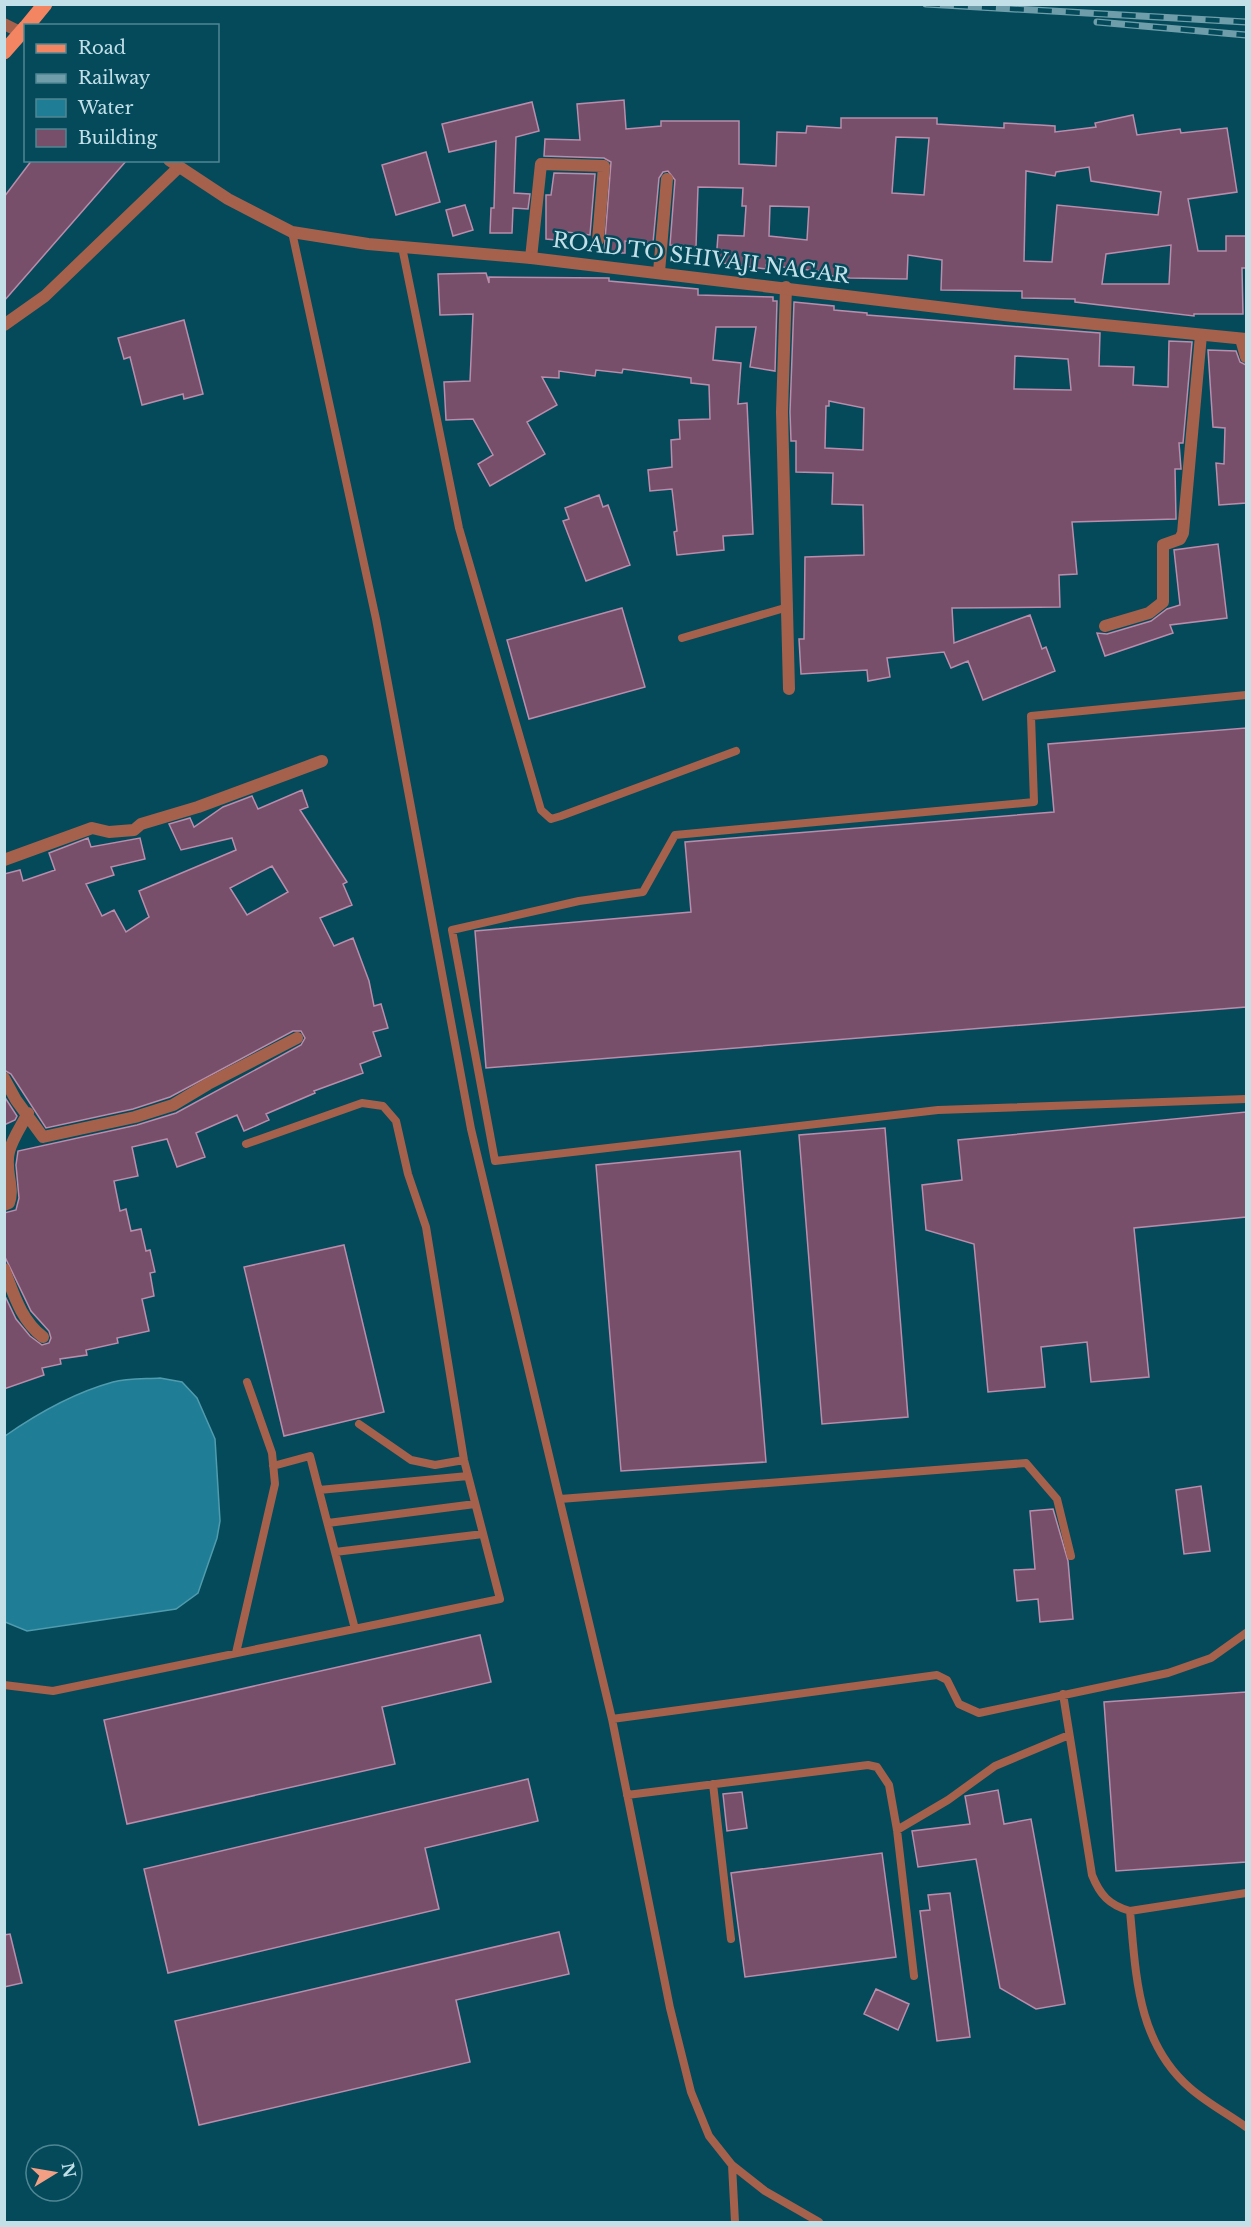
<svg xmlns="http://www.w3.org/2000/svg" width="1251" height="2227" font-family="'Libre Baskerville',serif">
<rect width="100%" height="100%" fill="#044a5a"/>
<path fill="#1f7e95" stroke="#509bae" stroke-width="1.5" d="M160,1378L182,1382L197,1398L215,1439L220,1521L217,1538L198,1593L176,1609L27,1631L5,1622V1436C38,1413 73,1393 113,1382C127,1378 145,1379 160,1378Z"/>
<path fill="#774f6b" stroke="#b98dab" stroke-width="1.5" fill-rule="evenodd" d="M624,100L626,129L661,126V121H739V164L776,166L777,132L806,133L807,126L841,128V118H937V124L1004,128V123L1040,125L1055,126V132L1096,127L1095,123L1133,115L1137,135L1180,129L1181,133L1227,128L1237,192L1188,199L1198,251H1226V236H1246V268H1242L1243,314H1194V316L1075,302V299L1022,298V291L941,290L942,260L908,255L907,279L850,278L825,275L826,272L766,265V269L716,262L718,235L744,236L746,206H742L743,188L698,187L696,247L670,245L675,180L668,171L663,172L659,178L653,243L625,241V253H604L611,162L604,158L544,156L545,139L580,140L577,104ZM896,137L929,138L924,195L892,193ZM1089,167L1091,181L1161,192L1158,215L1057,205L1052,262L1024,261L1026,171L1055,176L1056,172ZM770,206L809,207L807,240L769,236ZM1171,245L1169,284H1102L1106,254Z
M532,102L539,131L516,137L514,193L530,194L528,209L513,208L512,233H490L491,208H494L496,141L449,152L442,124Z
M426,152L440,202L396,215L382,165Z
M32,160H127L4,301V197Z
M554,173L595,174L590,235L567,232L566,241L546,239V195H551Z
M465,205L473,230L453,236L446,210Z
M486,273L489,283V277L609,278V281L698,289V295L773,297V301H777L775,371L750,367L756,327H716L713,360L741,363L738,404L747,403L753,534L723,536L724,550L677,555L674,532L677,531L672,489L650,491L648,470L672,467L671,440L680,439L679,420L710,419L709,385L691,383V378L623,369L622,373L596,370L595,376L559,371V378L542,377L557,405L527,422L545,454L490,486L478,464L493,455L473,419L446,420L444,382L470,381L473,314L440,315L438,274Z
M794,302L834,306V310L867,313V315L1100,333L1099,366L1134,367L1133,385L1168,387L1169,341L1192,342L1183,443H1179L1181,469H1175L1176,519L1072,522L1077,574L1059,575L1060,607L952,608L954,643L1030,615L1042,649L1046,647L1055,671L983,700L968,661L951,668L944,652L887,658L890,677L868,681L867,670L801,674L799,639H804L805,557L864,555L863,505L832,504L833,473L796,472V441H791L790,412ZM1015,356L1068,359L1071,390L1014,389ZM829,401L864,408L863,450L825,448L826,406H829Z
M184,320L203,394L184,399L183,394L142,405L130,357L124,359L118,338Z
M1208,350L1236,351L1240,362L1246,365V503L1219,505L1216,463L1224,464L1225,428L1213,427Z
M599,495L603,507L608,505L630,565L586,581L563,521L569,519L565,508Z
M1218,544L1227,618L1170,625L1173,633L1105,656L1097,633L1107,634L1151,621L1167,609L1180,605L1174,550Z
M622,608L645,687L529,719L507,640Z
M1246,728V1007L486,1068L475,931L691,912L685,842L1054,812L1048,744Z
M302,790L308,807L300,810L347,882L343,884L352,905L320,918L334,946L353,938L369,981L374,1006L381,1004L388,1028L373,1032L381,1056L360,1064L363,1073L314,1091L315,1093L266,1114L269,1120L244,1131L237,1115L196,1133L205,1157L177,1167L167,1139L132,1147L138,1176L114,1181L120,1211L126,1209L131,1231L141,1229L146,1251L150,1250L155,1272L150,1273L154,1296L142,1299L149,1331L117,1338L118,1343L86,1350L87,1355L60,1359L61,1364L42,1368L44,1375L4,1389V1294L16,1319L30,1336L42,1345L49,1343L51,1338L49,1331L31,1311L4,1255V1213L16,1210L19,1198L16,1165L18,1151L137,1125L176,1113L301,1045L305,1038L301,1031H293L170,1097L133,1109L46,1128L11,1074L4,1070V874L20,870L23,881L55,870L49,853L88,838L91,847L140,838L145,859L111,867L114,875L86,884L102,916L114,910L126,932L149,917L139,891L236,850L232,838L181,850L169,824L190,818L194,827L223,807L252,796L258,809ZM272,866L288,892L247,915L230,888Z
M4,1096L17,1116L15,1120L4,1125Z
M1246,1112V1217L1134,1228L1149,1377L1091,1382L1087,1342L1041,1347L1045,1387L988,1392L974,1244L926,1230L922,1185L962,1180L958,1140Z
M885,1128L908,1417L822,1424L799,1135Z
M740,1151L766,1462L621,1471L596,1165Z
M344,1245L384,1412L284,1436L244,1267Z
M1201,1486L1210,1551L1184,1554L1176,1490Z
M1053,1509L1068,1561L1073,1619L1040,1622L1038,1599L1017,1601L1014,1570L1035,1569L1030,1511Z
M480,1635L491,1682L382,1707L395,1764L127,1824L104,1720Z
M1246,1692V1862L1116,1871L1104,1702Z
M528,1779L538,1821L425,1848L439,1909L168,1973L144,1869Z
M998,1790L1004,1824L1031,1819L1065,2004L1036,2009L1000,1988L976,1859L918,1867L912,1831L970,1824L965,1796Z
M742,1792L747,1828L727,1831L723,1794Z
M882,1853L896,1957L745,1977L731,1873Z
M950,1893L970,2037L937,2041L920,1911L930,1910L928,1895Z
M559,1932L569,1974L456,2000L470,2062L199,2125L175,2021Z
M10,1934L22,1983L4,1987V1935Z
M876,1989L909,2004L898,2030L864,2014Z"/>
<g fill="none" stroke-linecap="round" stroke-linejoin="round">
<path stroke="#a5614c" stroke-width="8" d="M292,232L376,619L471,1129L612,1719L670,2008L691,2092L709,2136L732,2165L765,2191L819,2222
M402,247L459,528L541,810L551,819L561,816L736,751
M682,638L788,607
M1246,695L1031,716L1034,802L675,835L643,892L579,901L452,930L495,1161L938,1110L1246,1099
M359,1424L411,1460L435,1465L464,1460
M273,1466L310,1456L355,1629
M319,1490L468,1476
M560,1499L1026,1463L1057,1499L1071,1556
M328,1523L475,1504
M335,1552L483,1534
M236,1653L275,1484L272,1453L247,1382
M4,1685L53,1691L500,1599L464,1460L426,1227L408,1174L396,1121L383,1106L362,1103L246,1144
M1063,1694L1092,1875C1100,1895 1109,1905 1130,1911L1246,1893
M612,1719L937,1675L947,1680L959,1704L979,1713L1168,1673L1211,1658L1246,1633
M713,1784L731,1939
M627,1795L868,1765L877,1767L889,1785L897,1830L914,1976
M897,1830L948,1800L995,1766L1069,1735
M1130,1911C1136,1975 1137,2042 1190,2088C1207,2103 1228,2114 1246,2127
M732,2165L735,2222"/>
<path stroke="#a5614c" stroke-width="12" d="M531,258L541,164L604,166L598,240
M659,272L667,179
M786,287L782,412L789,689
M4,325L45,296L178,168
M1241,339L1246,357
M1105,626L1149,613L1163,602V545L1180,539L1183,533L1201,335
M4,860L92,828L109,832L134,830L141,824L198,807L322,761
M4,1078L16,1100L43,1137L135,1117L173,1105L208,1084L297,1038
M4,1205L9,1203C15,1189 4,1169 9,1152C12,1139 22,1125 28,1113
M4,1269C14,1295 21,1320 43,1337"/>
<path stroke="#a5614c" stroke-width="12" d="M4,24L26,35
M169,160L228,199L292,232L368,244L531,258L1004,315L1246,339"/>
<path stroke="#f38562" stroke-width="15" d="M27,26L45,4
M4,52L26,27"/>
<defs>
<path id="rail" d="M926,4L1246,22
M1097,22L1246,35"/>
</defs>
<use href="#rail" stroke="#6f9eaa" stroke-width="7"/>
<use href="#rail" stroke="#044a5a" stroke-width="4.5" stroke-dasharray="14" stroke-linecap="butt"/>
</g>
<g text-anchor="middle" stroke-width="5" stroke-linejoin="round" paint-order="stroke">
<g font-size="21" fill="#c3e0e9" stroke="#044a5a">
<text transform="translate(701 258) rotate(7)" y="7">ROAD TO SHIVAJI NAGAR</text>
</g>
</g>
<rect width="1251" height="2227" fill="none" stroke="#c3e0e9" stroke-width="12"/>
<rect x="24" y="24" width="195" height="138" fill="#044a5a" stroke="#508693" stroke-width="1.5"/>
<rect x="36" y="44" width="30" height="9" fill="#f38562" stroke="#508693" stroke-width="1.5"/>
<text x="78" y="54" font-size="18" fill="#c3e0e9">Road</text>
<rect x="36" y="74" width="30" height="9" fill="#6f9eaa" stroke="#508693" stroke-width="1.5"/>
<text x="78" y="84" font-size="18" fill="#c3e0e9">Railway</text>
<rect x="36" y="99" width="30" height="18" fill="#1f7e95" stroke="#508693" stroke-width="1.5"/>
<text x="78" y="114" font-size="18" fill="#c3e0e9">Water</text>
<rect x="36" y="129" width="30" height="18" fill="#774f6b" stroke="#508693" stroke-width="1.5"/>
<text x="78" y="144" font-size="18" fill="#c3e0e9">Building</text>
<g transform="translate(54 2173) rotate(79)"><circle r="28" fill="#044a5a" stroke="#508693" stroke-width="1.5"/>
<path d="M0-4.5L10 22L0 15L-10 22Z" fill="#f39f84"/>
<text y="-9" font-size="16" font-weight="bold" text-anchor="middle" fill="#c3e0e9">N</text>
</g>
</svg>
